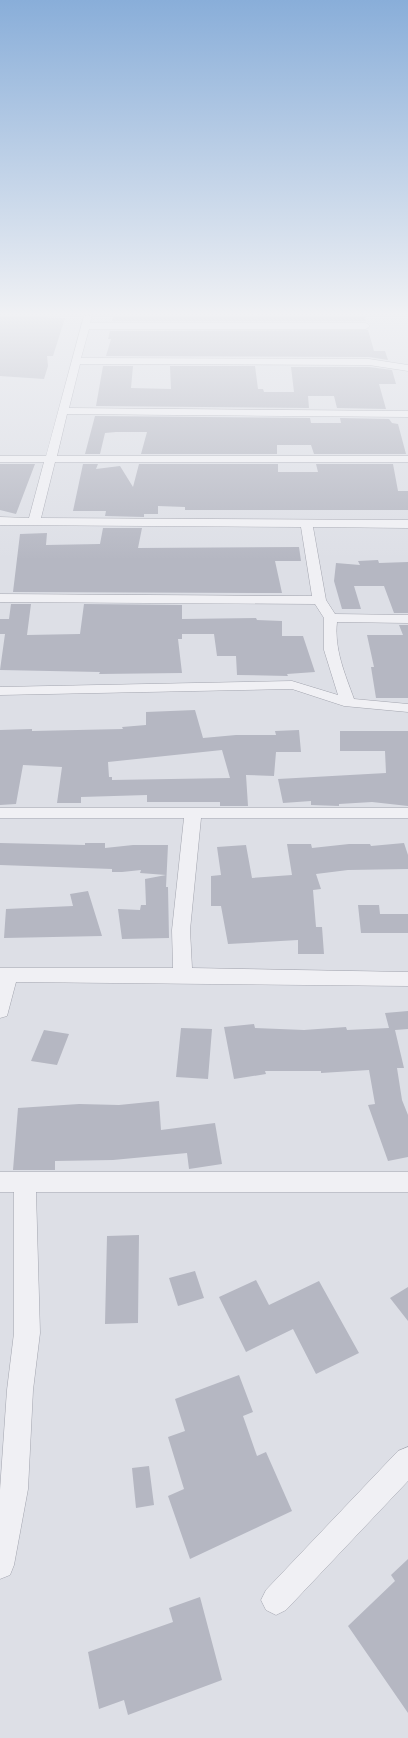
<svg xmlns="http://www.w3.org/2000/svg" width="408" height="1738" font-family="'Nunito Sans',sans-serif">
<rect width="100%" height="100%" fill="#dddfe6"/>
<path fill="#b5b7c2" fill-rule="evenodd" d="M0,316L65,318L53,356H47L48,366L44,379L0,376Z
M113,316L365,317L366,321H112Z
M368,330L374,351H385L388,360L369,357L106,356L111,339H108L110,331Z
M103,366H133L131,388L171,389L170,366H255L258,389H263L264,392H294L291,367H369L392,370L396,384H379L386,409L337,408L334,396H308L309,408L96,406Z
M95,416L310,418L311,423H341L340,418L389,419L392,423L398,424L406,454H314L311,445H277V454H141L147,432H116L105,433L100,454H85Z
M0,464H35L16,514L0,510Z
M83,464H98L96,469L120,466L133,487L139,464H278V472H318L316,464H393L398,491H408V510H185V507L158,506V514H144V517L105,516L106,511H73Z
M103,528H142L138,548L299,547L301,561H275L282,593L13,592L20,534L47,533L46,545L100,544Z
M378,560L379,563L408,562V613H394L384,586H354L361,609H342L334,581L336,563L360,565L358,561Z
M11,604H31L27,635L80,634L84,604L182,605V619L256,618L257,620L282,621V636H303L315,672L287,674L288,676L237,675L236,656H217L214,634H182V639H178L182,673L99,674L100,672L0,670L5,634H0V619H9Z
M399,625H408V698H376L371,667H374L367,635H403Z
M195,710L203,738L236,735H276L275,731L299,730L301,752H276L274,776L246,775L248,806H220V802H147V795L81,797V803H57L62,767L23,765L16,804L0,805V730L32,729V731L123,729L122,727L146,725V712ZM222,750L230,778L112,780V777H109L108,762Z
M340,731H408V806L372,802L339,804V806L311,805V801L283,803L278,779L386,773L385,751H340Z
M0,843L85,845V843H105V848L133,845H168L166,887H168L169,938L122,939L118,909L140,910L141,905H146L145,879L166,875L140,873L141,870L122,872H112V869L0,865Z
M404,843L408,855V869L348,870L316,874L321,889L313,890L316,927H322L324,954H298V940L228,944L221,906H211V876L221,875L217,847L246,845L252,878L292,875L287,844H311L312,848L349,844H370L371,846Z
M88,891L102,936L4,938L6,909L73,906L70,894Z
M358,905H379L380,914H408V933H361Z
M408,1011V1029L395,1030L404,1068H397L402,1100L408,1115V1157L388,1161L368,1105L375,1104L369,1070L321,1073V1071H265L266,1074L234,1079L224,1027L254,1024L255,1028L304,1030L346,1027L347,1030L389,1028L385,1013Z
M181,1028L212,1029L208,1079L176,1077Z
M44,1030L69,1034L57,1065L31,1061Z
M159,1101L161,1130L215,1123L222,1164L189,1169L187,1153L113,1160L55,1161V1170H13L18,1108L79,1104L119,1105Z
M139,1235L138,1323L105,1324L107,1236Z
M195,1271L204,1298L178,1306L169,1278Z
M256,1280L269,1305L319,1281L359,1353L316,1374L293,1329L246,1352L219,1297Z
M408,1287V1321L390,1298Z
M239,1375L253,1412L243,1416L257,1456L266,1452L292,1511L190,1559L168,1496L184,1489L168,1437L185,1431L175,1399Z
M149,1466L154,1505L136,1508L132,1468Z
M408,1559V1713L348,1626L395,1581L391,1575Z
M200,1597L222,1680L128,1715L124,1700L99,1709L88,1652L173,1622L169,1608Z"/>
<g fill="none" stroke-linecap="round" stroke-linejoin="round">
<defs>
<path id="minor" d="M84,316H92L90,323H366L370,326L366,329H89L81,358L369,359L408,365V371L369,365L80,364L69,408L408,411V417L67,414L57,456H408V462H55L41,518L408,520V528L313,527L326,600L335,614L408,615V623L337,622C334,649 345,674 354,699L408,704V712L344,706L292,689L0,695V687L292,681L338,695L324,650V618L315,604L0,602V594L312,596L301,527L0,525V517L29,518L44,462H0V456H46Z
M0,808H408V818H201L190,930L192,968L408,972V986L16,982L7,1016L0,1018V968H173L172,930L184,818H0Z
M0,1172H408V1192H36L40,1333L33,1390L28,1489L14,1565L10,1575L0,1579V1490L7,1390L14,1333V1192H0Z
M408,1447V1481L286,1610L276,1615L266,1610L261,1600L266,1590L398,1451Z"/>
</defs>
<use href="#minor" stroke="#a3a5af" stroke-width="1"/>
<use href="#minor" fill="#f0f0f4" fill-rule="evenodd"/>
</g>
<linearGradient id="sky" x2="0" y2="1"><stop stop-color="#89aed9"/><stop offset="0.56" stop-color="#f0f1f4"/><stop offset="1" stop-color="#f0f1f4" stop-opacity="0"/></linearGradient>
<rect width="408" height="560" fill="url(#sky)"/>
</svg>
